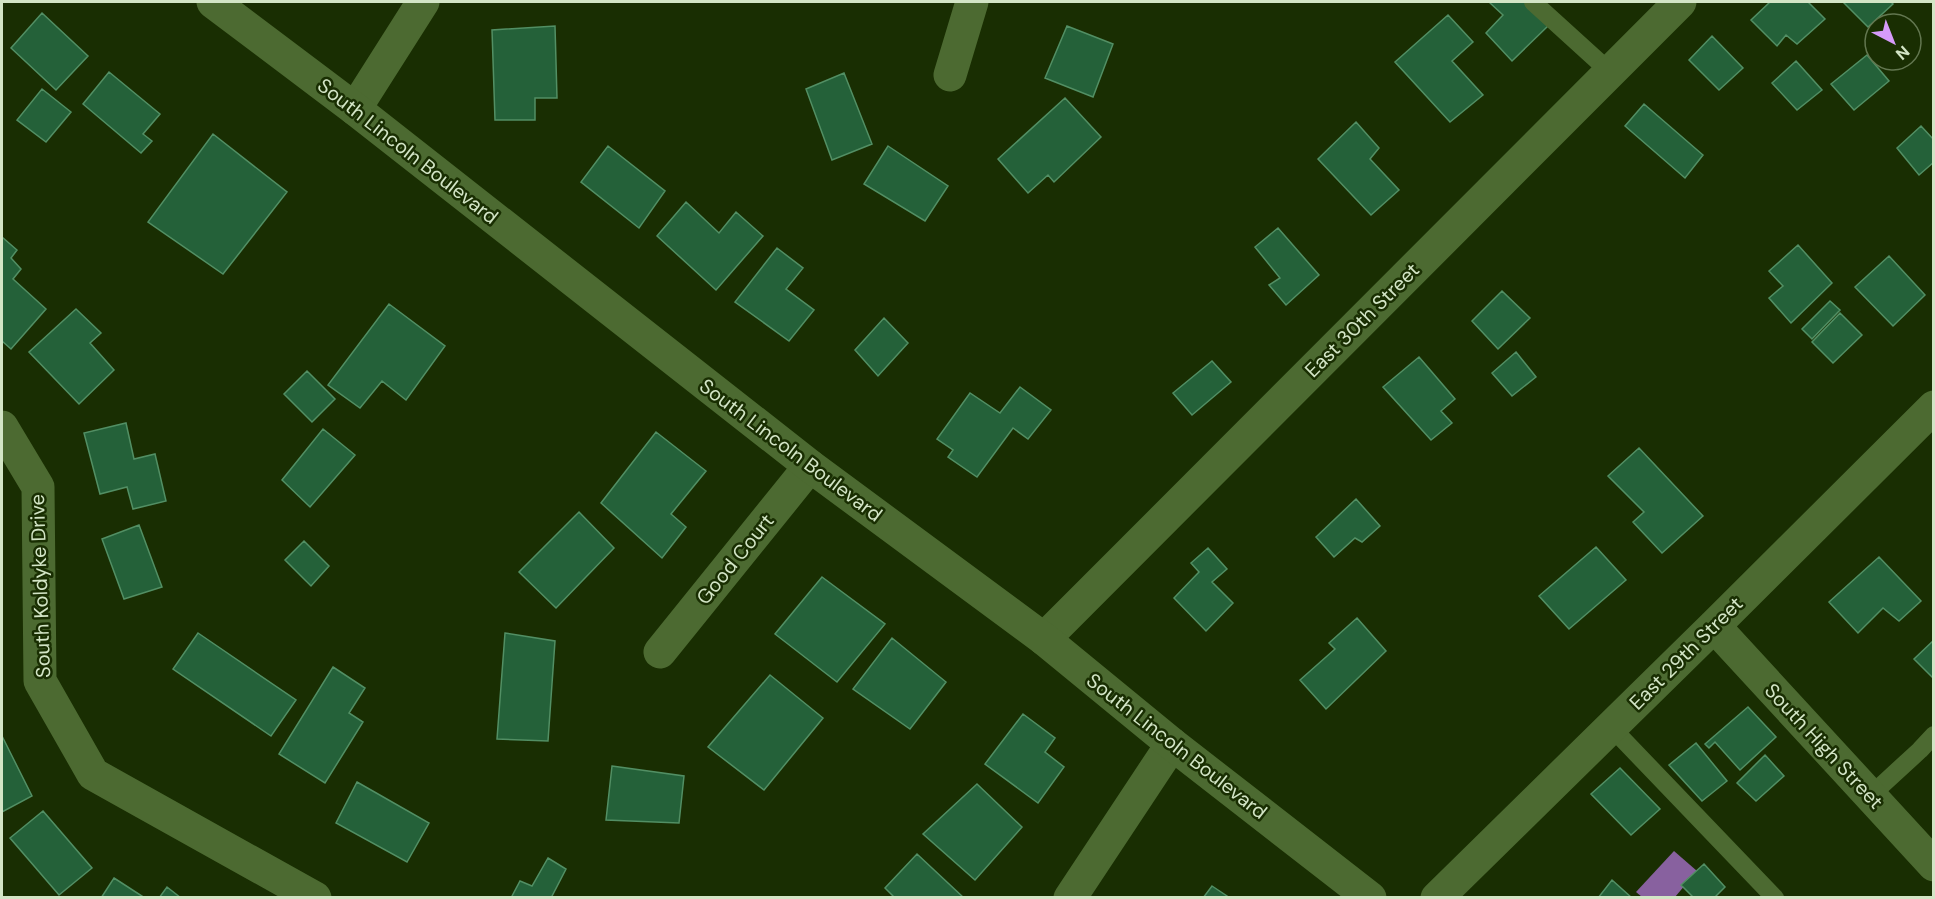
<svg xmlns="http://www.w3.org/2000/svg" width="1935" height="899" font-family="'DM Sans',sans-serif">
<rect width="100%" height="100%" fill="#192e02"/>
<path fill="#88619f" d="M1674,851L1697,871L1675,897H1642L1636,892Z"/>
<path fill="#246139" stroke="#528f64" stroke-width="1.5" d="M1489,2H1528L1550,24L1512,61L1486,33L1503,15Z
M1770,2H1808L1825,19L1797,44L1786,35L1777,46L1751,20Z
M1843,2H1891L1893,4L1868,27Z
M42,13L88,56L56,90L11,48Z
M1448,15L1473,42L1452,61L1483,95L1450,122L1395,62Z
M555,26L557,98H535V120H495L492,30Z
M1067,26L1113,44L1093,97L1045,78Z
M1712,36L1743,68L1719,90L1689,60Z
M1867,55L1889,81L1854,110L1831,84Z
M1796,61L1822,90L1797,110L1772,83Z
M109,72L160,114L143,134L152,141L141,153L83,104Z
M844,73L872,144L832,160L806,89Z
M42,89L71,112L46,142L17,120Z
M1065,98L1101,137L1054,182L1048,175L1028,193L998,159Z
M1644,104L1703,155L1685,178L1625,126Z
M1356,122L1379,148L1370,159L1399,190L1371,215L1318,159Z
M1921,126L1934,140V162L1919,175L1897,148Z
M213,134L287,192L223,274L148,222Z
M608,146L665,191L639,228L581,182Z
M888,146L948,186L925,221L864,184Z
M686,202L719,233L736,212L763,236L716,290L657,236Z
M1278,228L1319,275L1286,305L1269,285L1280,278L1255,247Z
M2,237L17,250L11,258L21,269L13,279L46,309L11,349L2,341Z
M1798,245L1832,283L1791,323L1769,298L1783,286L1769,271Z
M777,248L803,268L786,289L814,310L789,341L735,302Z
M1889,256L1925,295L1893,326L1855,287Z
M1502,291L1530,318L1498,349L1472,321Z
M1830,301L1840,310L1812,339L1802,329Z
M389,304L445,346L406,400L382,381L360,408L328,385Z
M76,309L101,333L90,343L114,370L79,404L29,352Z
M1840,313L1862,335L1833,363L1812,342Z
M884,318L908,343L878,376L855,350Z
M1516,352L1536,377L1512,396L1492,373Z
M1419,357L1455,399L1441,411L1452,423L1431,440L1383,387Z
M1212,361L1231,382L1192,415L1173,393Z
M307,371L335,399L312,422L284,394Z
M1020,387L1051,410L1028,439L1013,428L977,477L948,457L953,450L937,439L970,393L1000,413Z
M126,423L134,459L155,454L166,501L133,509L127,487L100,494L84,433Z
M323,429L355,455L310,507L282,480Z
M656,432L706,471L671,514L686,527L662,558L601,503Z
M1639,448L1703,516L1662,553L1633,522L1644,512L1608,476Z
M1356,499L1380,526L1362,542L1355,538L1334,557L1316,537Z
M579,512L614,548L556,608L519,572Z
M139,525L162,587L124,599L102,539Z
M304,541L329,566L311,586L285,560Z
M1596,547L1626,580L1569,629L1539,596Z
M1208,548L1227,569L1212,582L1233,603L1206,631L1174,598L1199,572L1191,563Z
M1879,557L1921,601L1899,621L1883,608L1858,633L1829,602Z
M822,577L885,624L837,682L775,634Z
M1357,618L1386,651L1326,709L1300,680L1335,649L1329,643Z
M198,633L296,700L271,736L173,669Z
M505,633L555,641L548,741L497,739Z
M892,638L946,682L910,729L853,689Z
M1934,640V679L1914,659Z
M333,667L365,688L349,713L363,722L325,783L279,754Z
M770,675L823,718L764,790L708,747Z
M1748,707L1776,737L1740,770L1715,742L1709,748L1705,744Z
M1023,714L1055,738L1045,752L1064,767L1038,803L985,764Z
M2,736L32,796L2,812Z
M1696,743L1727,781L1702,801L1669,765Z
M1765,755L1784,776L1756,801L1737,783Z
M612,766L684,776L679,823L606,820Z
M1620,768L1660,809L1631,835L1591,794Z
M357,782L429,823L407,862L336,823Z
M977,784L1022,827L975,880L923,834Z
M43,811L92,868L59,895L10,838Z
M917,854L964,898H895L885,888Z
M548,858L566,869L551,898H511L520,881L532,886Z
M1704,864L1725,887L1714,898H1694L1681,885Z
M114,878L145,898H101Z
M1612,880L1632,898H1598Z
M1212,886L1230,898H1203Z
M167,887L181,898H159Z"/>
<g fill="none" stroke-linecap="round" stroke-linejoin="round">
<path stroke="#4c6a31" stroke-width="18" d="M1533,2L1610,72
M1611,727L1775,898
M1870,796L1920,750L1934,735"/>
<path stroke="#4c6a31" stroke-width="33" d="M950,75L972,2
M355,109L423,2
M2,427L38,487L40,681L93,774L315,898
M1714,626L1934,865
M1044,639L1680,2
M660,652L810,466
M1070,898L1172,744
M1437,898L1714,626L1934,407"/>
<path stroke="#4c6a31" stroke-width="33" d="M213,2L355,109L810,466L1044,639L1172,744L1370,898"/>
</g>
<g text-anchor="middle" stroke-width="5" stroke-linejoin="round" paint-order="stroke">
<g font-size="20" fill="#d3e5c6" stroke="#192e02">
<text transform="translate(408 151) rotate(38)" y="7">South Lincoln Boulevard</text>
<text transform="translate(1362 320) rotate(-45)" y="7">East 30th Street</text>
<text transform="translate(791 450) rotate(37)" y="7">South Lincoln Boulevard</text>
<text transform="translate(735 559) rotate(-51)" y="7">Good Court</text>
<text transform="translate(40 586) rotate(-92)" y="7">South Koldyke Drive</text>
<text transform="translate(1686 653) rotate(-45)" y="7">East 29th Street</text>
<text transform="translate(1177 746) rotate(38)" y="7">South Lincoln Boulevard</text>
<text transform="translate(1824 746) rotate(47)" y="7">South High Street</text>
</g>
</g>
<rect width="1935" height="899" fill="none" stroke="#d3e5c6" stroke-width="6"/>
<g transform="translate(1893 42) rotate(138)"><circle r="28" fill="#192e02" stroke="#637750" stroke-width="1.5"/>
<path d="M0-4.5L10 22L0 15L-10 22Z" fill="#d69bfa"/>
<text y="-9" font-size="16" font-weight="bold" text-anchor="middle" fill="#d3e5c6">N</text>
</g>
</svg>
